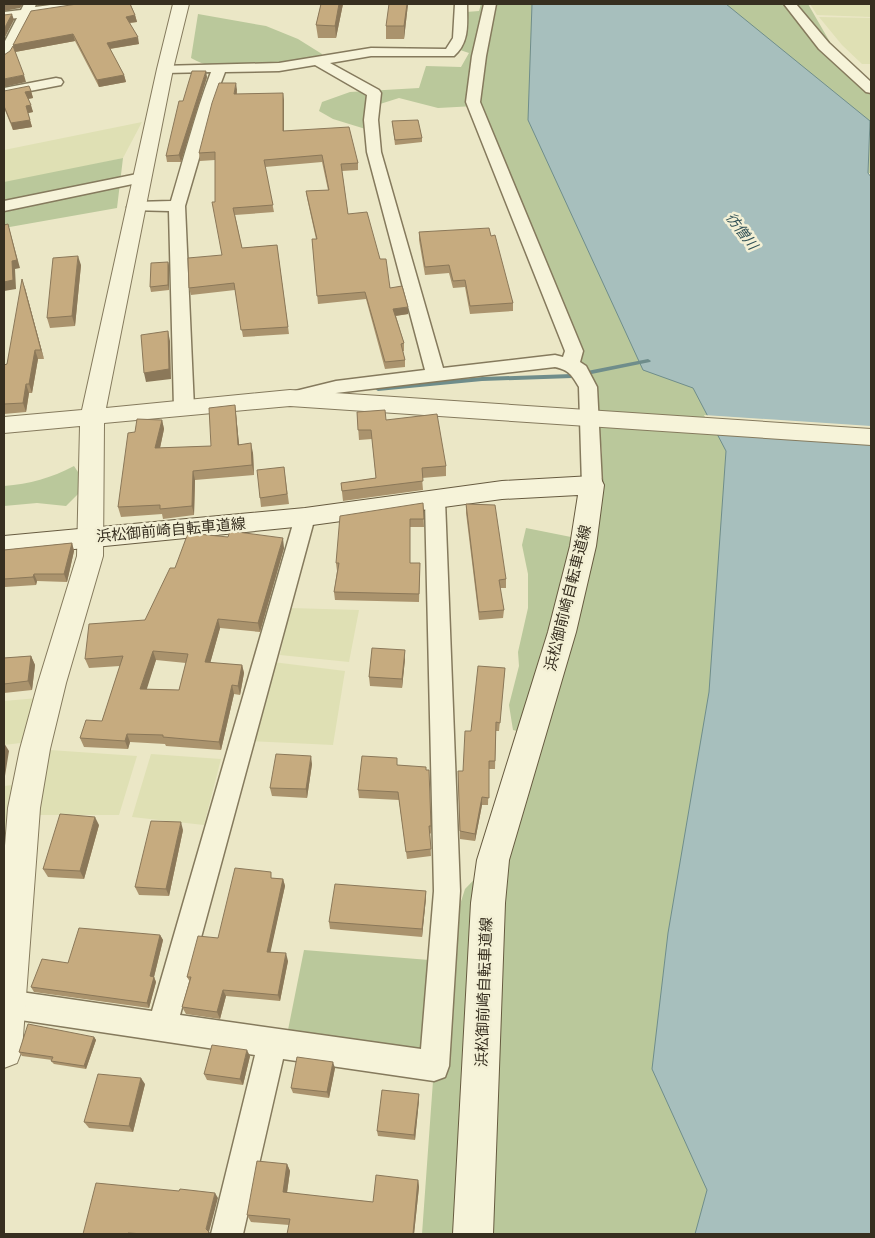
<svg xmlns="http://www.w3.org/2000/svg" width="875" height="1238" font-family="'Roboto Serif','Noto Sans JP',serif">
<rect width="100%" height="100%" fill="#ebe7c6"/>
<path fill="#dfe0b4" d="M810,4H871V17L817,15Z
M819,17L871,18V64H862L842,45Z
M142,122L123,158L4,184V150Z
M290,608L359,610L349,662L280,655Z
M273,662L345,671L333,745L250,741Z
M49,697L37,741L4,745V701Z
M35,749L137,756L119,815H25L20,856L4,858V786L29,783Z
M151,754L221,759L204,825L132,817Z"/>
<path fill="#bac89b" d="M481,4H488L486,21L490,4H537L700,381L726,451L710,1234H422L434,1067L285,1045L304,950L442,961L465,889L493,860L529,734L513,730L509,705L519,666L518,652L528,608V574L522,545L526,528L576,538L596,492L602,453L596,399L475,106L438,108L399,98L380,104L372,131L333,119L319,111L322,102L350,92L419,88L426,66L461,67L469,53L460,50L466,12L479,11Z
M725,4H808L842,63L871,90V173H868L870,126Z
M198,14L266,26L298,39L322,54L319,62C283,66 222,77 191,58Z
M123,158L117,208L4,228V182Z
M74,466L80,475L81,491L66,506L37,503L4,506V474V486C30,484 51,478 74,466Z"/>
<path fill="#a7bfbd" stroke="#6f8d8b" d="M532,4H726L870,121L868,173L871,177V1234H695L707,1190L652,1069L668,933L709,692L726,451L693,388L643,370L528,120Z"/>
<path fill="#ebe7c6" d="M704,415L871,426V444L714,434Z"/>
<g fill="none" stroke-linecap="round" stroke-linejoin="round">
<path fill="#6f8d8b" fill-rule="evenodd" d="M648,359L651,361L650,362L572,378L482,381L378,391L375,389L378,387L482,377L572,374Z"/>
<defs>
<path id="minor" d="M24,4H36L35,7L58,4H86L80,8L31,16L11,56L4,60V43L17,18L4,20V12L21,10Z
M455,4H467C467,23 470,42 454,56H371L330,63L379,90L381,93L378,120L381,152L443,368L555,355L563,357L565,351L466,102L472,56L484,4H496L486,56L480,102L583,351L580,362L586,366L597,387L602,485L599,490L592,492L585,490L582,485L579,387C572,375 569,370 555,367L336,393L290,404L283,402L281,398L283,394L336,381L425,370L367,152L364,120L367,95L315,65L279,71L225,72L211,109L202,148L185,206L194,408L191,412L184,414L177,412L174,408L169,211L129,210L127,207L129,204L135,202L171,201C184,158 195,114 211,72L165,73L160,72L158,69L160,66L279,63L371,48L446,49L453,38Z
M784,4H796L829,43L871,82V93L866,92L819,49Z
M56,78L61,79L63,82L61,85L4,96V88Z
M142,173L147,175L150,178L147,181L4,211V201Z
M435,493L442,495L445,500L460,891L449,1066L445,1077L434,1081L283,1059L243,1234H211L255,1055L7,1018L4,1017V991L7,990L152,1011L295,517L298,512L305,509L312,512L315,517L180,1015L421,1049L434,891L425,500L428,495Z"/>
<path id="tertiary" d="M173,4H189L173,69L106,408L290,390L871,429V445L290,406L104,423L103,556L66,683L50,749L40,808L22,1050L17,1063L4,1068V858L8,808L20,749L38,683L77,556L80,426L4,433V417L82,410L157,69Z"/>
<path id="secondary" d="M592,476L601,479L604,485L596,546L576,632L509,860L505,903L493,1234H453L471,903L477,860L548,632L570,546L578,495L502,499L305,526L4,556V536L305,508L502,481Z"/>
</defs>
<use href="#minor" stroke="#857a5d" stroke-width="3"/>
<use href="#tertiary" stroke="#857a5d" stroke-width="2"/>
<use href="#secondary" stroke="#675b40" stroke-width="2"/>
<use href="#minor" fill="#f6f3d9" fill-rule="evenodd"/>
<use href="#tertiary" fill="#f6f3d9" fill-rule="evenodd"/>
<use href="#secondary" fill="#f6f3d9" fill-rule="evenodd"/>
</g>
<path fill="#aa936d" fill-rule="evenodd" d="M321,4H343L336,38H318L316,25Z
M408,4L404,39H386V26Z
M131,5L135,15L137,22L130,23L139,44L110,49L124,75L126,82L99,87L75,41L15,52L13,45Z
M207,77L181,162H167L166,156L183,101Z
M237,90V94L284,100V131L358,163V170L342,171L348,214L380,259L390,288L408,314L396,316L404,343V351H403L405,360V367L385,369L366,299L318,304L312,239H316L307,198L306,191L328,190L322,162L265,167L274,212L235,215L242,248L277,245L289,334L243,337L235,290L191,295L189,288L222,255L215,202V160L200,161L199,153Z
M4,91H31L33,98L28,99L33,112L28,113L32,127L13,130L4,108Z
M392,121L422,138V142L395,145Z
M419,232L491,236L513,303V311L470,314L465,287L453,288L449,273L425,275L419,240Z
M168,262L169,266V290L151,292L150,287Z
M81,265L75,326L50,328L47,318Z
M25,288L44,359H38L32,393H29L26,412L4,414V365L7,364Z
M235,405L236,414L239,444L253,453L254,475L195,480L194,515L163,519L162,514L121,517L118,507L135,432L162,420L164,429L160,448L211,446Z
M357,412L386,420L446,466V476L422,478L423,490L343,501L341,483L376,478L372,439L359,440Z
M284,467L289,504L261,507L260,498Z
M423,503L424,527H410V563L420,571L419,602L335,600L334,592L337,571L336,563Z
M466,504L506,579V588H500L504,610L503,618L479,620L466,513Z
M72,543L74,551L67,582L37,581L36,585L5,587L4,584V550Z
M284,548L260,632L220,628L210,663L242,665L244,673L240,695L234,694L221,750L166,746L165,744L130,742L128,749L84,747L80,738L102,721L120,666L89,668L85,659L145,620L175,568ZM156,660L186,663L179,690L146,689Z
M31,656L35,665L32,690L4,693V658Z
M405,659L402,688L370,686L369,677Z
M505,668L499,731H496L495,769H489L488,805H482L475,841L460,839L458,771H463Z
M312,764L307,798L272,796L270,788Z
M398,765L426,770L431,826V834L430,833L431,856L407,859L399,800L359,798L358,790Z
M99,825L84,879L48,877L43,869Z
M183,830L169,896L139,895L135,887Z
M272,878L283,879L285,886L270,952L288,961L280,1001L226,996L220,1019L186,1014L182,1007L190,982L187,977L218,938Z
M426,891V898L422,937L330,929L329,922Z
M160,935L163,940L154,977L156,982L149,1008L34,992L31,987L68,963Z
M94,1037L96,1040L86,1069L54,1064L51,1061L52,1060L22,1056L19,1052Z
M250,1056L243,1085L207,1080L204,1074Z
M335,1068L329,1098L293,1093L291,1088Z
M145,1084L133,1132L89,1128L84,1122Z
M419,1094V1100L415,1140L378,1136L377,1131Z
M287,1164L290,1171L287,1193L373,1202L418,1180L419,1187L414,1234L289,1225L251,1222L247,1215Z"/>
<path fill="#8b7859" d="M4,4H23L20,8L4,11Z
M339,4H343L336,38L335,26Z
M407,4H408L404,39V26Z
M12,14L14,20L4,39V29Z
M135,15L137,22L127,23L126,17Z
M73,34L75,41L15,52L13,45Z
M138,37L139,44L108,49L107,43Z
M206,71L207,77L181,162L179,155Z
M24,75L26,82L4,87V79Z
M124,75L126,82L99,87L97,80Z
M236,83L237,90L235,101L234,94Z
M31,91L33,98L27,99L25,92Z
M283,93L284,100V138L283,131Z
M31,105L33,112L28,113L26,106Z
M30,120L32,127L13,130L11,123Z
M8,224L20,268L15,269L16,289L4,291Z
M78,256L81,265L75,326L72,316Z
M168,262L169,266V290L168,285Z
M22,279L25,288L44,359L41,350Z
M408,307V314L394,316L393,309Z
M168,331L170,341L171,379L146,382L144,373Z
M35,350L38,359L32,393L29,384Z
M26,384L29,393L26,412L23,403Z
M235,405L236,414L240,454L238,445Z
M162,420L164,429L158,457L155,448Z
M251,443L253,453L254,475L252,465Z
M193,471L195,480L194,515L192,506Z
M283,538L284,548L260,632L258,623Z
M72,543L74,551L67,582L64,574Z
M34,574L37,581L36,585L33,577Z
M218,619L220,628L208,671L205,662Z
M405,650V659L402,688V679Z
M153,651L156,660L144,698L140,689Z
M31,656L35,665L32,690L28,681Z
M242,665L244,673L240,695L238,686Z
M232,685L234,694L221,750L219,742Z
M127,734L130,742L128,749L125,741Z
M4,743L9,751L5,776L4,773Z
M311,756L312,764L307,798L306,789Z
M482,797V805L475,841V834Z
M95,817L99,825L84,879L80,871Z
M181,822L183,830L169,896L166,889Z
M283,879L285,886L269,959L267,952Z
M426,891V898L422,937V929Z
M160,935L163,940L153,981L154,977L156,982L149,1008L147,1003L150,976Z
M286,953L288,961L280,1001L278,995Z
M223,990L226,996L220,1019L217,1012Z
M94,1037L96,1040L86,1069L84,1066Z
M247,1050L250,1056L243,1085L240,1079Z
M333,1062L335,1068L329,1098L327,1092Z
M141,1078L145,1084L133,1132L129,1126Z
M419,1094V1100L415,1140L414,1135Z
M287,1164L290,1171L286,1199L283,1192Z
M418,1180L419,1187L414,1234H413Z
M215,1193L218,1198L209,1232L211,1234H208L206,1229Z"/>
<path fill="#c6ab7f" stroke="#8b7859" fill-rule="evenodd" d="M77,4H130L135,15L126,17L138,37L107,43L124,75L97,80L73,34L13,45L31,11Z
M321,4H339L335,26L316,25Z
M389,4H407L404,26H386Z
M12,14L4,29V15Z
M13,46L24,75L4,79V55L10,51Z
M192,71H206L179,155L166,156L179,101H183Z
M219,83H236L234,94L283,93V131L349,127L358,163L341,164L348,214L367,212L380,259H386L390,288L402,286L408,307L393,309L404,343L401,344L405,360L385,362L365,292L317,296L312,239H317L306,191L329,190L322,155L264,160L273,205L233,208L242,248L277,245L288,327L241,330L234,283L189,288L188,258L222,255L212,202H215V152L199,153L212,103Z
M29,86L31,91L25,92L31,105L26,106L30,120L11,123L4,106V91Z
M418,120L422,138L395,140L392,121Z
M8,224L17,260L12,261L13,280L4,282V225Z
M489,228L491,236L495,235L513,303L470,306L465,280L453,281L449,265L425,267L419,232Z
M78,256L72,316L47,318L53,258Z
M168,262V285L150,287L151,263Z
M22,279L41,350H35L29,384H26L23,403L4,404V365L7,364Z
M168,331L169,369L144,373L141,335Z
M235,405L238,445L251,443L252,465L193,471L192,506L160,509V505L118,507L128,433L135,432L137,419L162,420L155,448L211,446L209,408Z
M385,410L386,420L437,414L446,466L422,468L423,481L342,491L341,483L376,478L371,430H358L357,412Z
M284,467L287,494L260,498L257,470Z
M423,503L424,519H410V563H420L419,594L334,592L339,563H336L340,516Z
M466,504L495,505L506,579L499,580L504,610L479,612Z
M230,531L283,538L258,623L218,619L205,662L242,665L238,686L232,685L219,742L163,737V735L127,734L125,741L80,738L86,720L102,721L123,656L85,659L89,624L145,620L170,568H175L188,533L228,537ZM153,651L188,654L179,690L140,689Z
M72,543L64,574H34L33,577L4,579V550Z
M372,648L405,650L402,679L369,677Z
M31,656L28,681L4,684V658Z
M478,666L505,668L500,723L496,722L495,761H489V798L482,797L475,834L460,831L458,771H463L465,731H471Z
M276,754L311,756L306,789L270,788Z
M362,756L397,758V765L426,767V770H429L431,826H429L431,849L406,852L398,792L358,790Z
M60,814L95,817L80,871L43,869Z
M151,821L181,822L166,889L135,887Z
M235,868L271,872V878L283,879L267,952L286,953L278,995L223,990L217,1012L182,1007L191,977H187L198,936L218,938Z
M335,884L426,891L422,929L329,922Z
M79,928L160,935L150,976L154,977L147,1003L31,987L42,959L68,963Z
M28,1024L94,1037L84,1066L51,1061L53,1057L19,1052Z
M212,1045L247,1050L240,1079L204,1074Z
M297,1057L333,1062L327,1092L291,1088Z
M98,1074L141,1078L129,1126L84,1122Z
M382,1090L419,1094L414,1135L377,1131Z
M257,1161L287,1164L283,1192L373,1202L376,1175L418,1180L413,1234H287L290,1219L247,1215Z
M96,1183L179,1191L180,1189L215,1193L206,1229L209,1232L208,1234H145L128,1233V1234H83Z"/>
<g text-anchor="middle" stroke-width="5" stroke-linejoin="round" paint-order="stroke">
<g font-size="14" font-style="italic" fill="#305055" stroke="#f3f0d5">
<text transform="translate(742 231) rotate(53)" y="5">彷僧川</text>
</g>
<g font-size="15" fill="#372f20" stroke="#f3f0d5">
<text transform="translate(171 530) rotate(-5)" y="5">浜松御前崎自転車道線</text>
<text transform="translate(568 598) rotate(-76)" y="5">浜松御前崎自転車道線</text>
<text transform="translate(484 992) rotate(-88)" y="5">浜松御前崎自転車道線</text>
</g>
</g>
<rect width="875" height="1238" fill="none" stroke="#372f20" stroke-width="10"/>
</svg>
